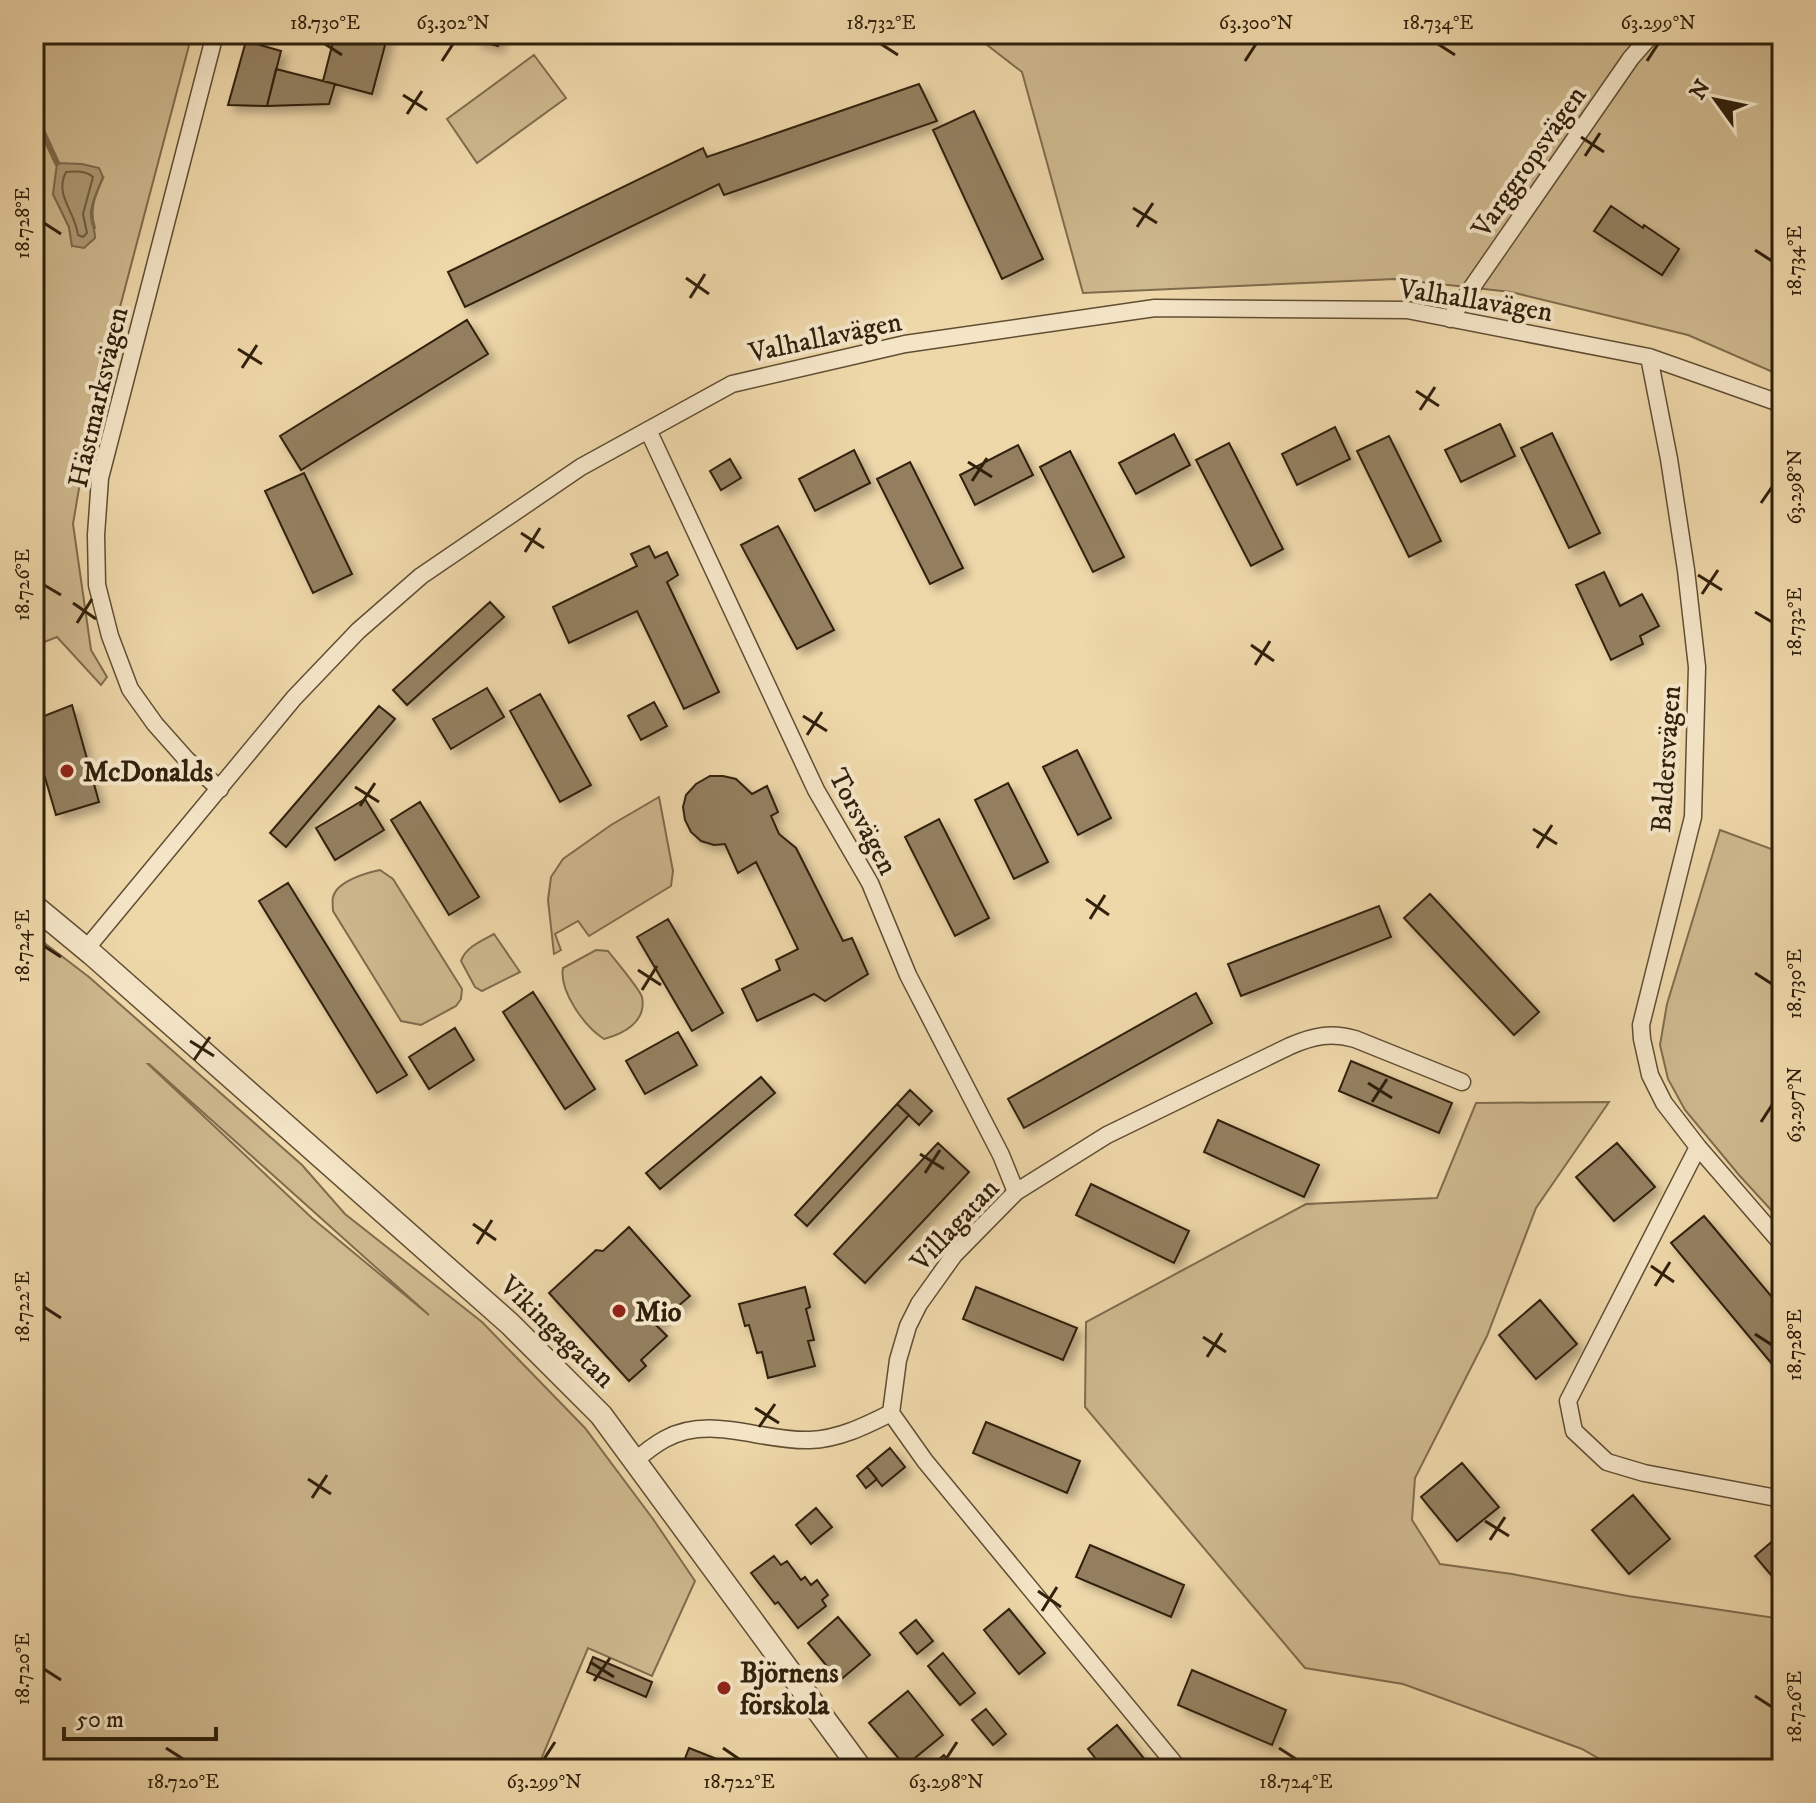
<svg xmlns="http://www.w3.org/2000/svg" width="1816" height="1803" font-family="'IM FELL DW Pica',serif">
<defs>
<filter id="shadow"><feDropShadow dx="6" dy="6" stdDeviation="4" flood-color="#0004"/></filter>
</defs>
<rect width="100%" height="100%" fill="#eed7a9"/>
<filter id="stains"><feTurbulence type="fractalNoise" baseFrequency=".0025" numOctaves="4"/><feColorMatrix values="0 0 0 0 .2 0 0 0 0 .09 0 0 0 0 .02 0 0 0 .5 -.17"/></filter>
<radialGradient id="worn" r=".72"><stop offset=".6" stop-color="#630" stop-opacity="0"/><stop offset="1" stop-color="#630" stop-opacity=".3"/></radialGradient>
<path fill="#ceb88e" stroke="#7f6c4d" stroke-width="2" fill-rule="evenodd" d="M34,34H192L91,417L73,524L91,650L107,677L101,685L57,637L34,646ZM103,178C95,196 89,209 95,228L72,246L69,227L53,194Z
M973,34H1782V376L1688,335L1511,292L1395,279L1083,293L1022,72Z
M534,55L566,98L477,163L447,119Z
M659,797L673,871L671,886L589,936L578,921L555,934L561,950L554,954L548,900L551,877L563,859L611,825Z
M1720,830L1782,853V1222L1739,1175L1685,1110L1668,1079L1660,1045L1667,1004Z
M380,870L393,879L462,989L461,999L456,1006L421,1025L401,1021L333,911C333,908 332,899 333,897C337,881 366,873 380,870Z
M494,934L520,972L482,991L475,987L461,961C466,947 481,941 494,934Z
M34,935L89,977L302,1165L345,1214L482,1322L585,1428L653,1519L695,1581L652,1676L588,1648L537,1769H474L452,1762L449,1769H34ZM148,1064H149L429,1315L312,1218Z
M596,950L608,951C615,960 639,988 642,997C647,1022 623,1034 604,1039C584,1026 559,991 563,968Z
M1609,1102L1536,1208L1487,1336L1415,1478L1412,1520L1440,1564L1512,1574L1628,1596L1782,1619V1769H1617L1582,1749L1403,1684L1305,1668L1085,1407L1086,1322L1306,1204L1437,1198L1476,1103Z"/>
<path fill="#ad9974" stroke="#7b694a" stroke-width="2" d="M57,163L82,164L99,168L103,177C98,189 90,205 91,217C92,225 95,230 95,238L84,248L72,246L69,227L53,194Z"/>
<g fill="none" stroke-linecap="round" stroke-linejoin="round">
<path stroke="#6e5c40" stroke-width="2" d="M66,172C75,171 87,171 93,177L83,214L87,233L83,237L78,235C75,211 54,195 66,172Z"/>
<path stroke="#7b694a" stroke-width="6" d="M34,113L57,163"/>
</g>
<path fill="#937f5e" stroke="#30200c" stroke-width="2" filter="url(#shadow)" d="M335,34H388L372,94L323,81Z
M477,34H501L498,46L475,40Z
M246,41L281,51L267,106L228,105Z
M276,69L335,84L329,104L267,106Z
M919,84L937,121L724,195L719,184L465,307L448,272L703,148L707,157Z
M974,111L1043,259L1002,279L933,130Z
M1611,206L1643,228L1644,225L1679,249L1662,275L1594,231Z
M467,320L488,354L301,470L280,436Z
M1500,424L1515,456L1461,482L1445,450Z
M1335,427L1350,459L1297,485L1282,454Z
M1552,433L1600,533L1569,548L1521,448Z
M1174,434L1190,465L1136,494L1119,463Z
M1389,436L1441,541L1409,557L1357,451Z
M1229,443L1283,549L1251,566L1196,460Z
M1018,445L1033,475L975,505L960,475Z
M854,450L870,483L815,511L799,479Z
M1070,451L1124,557L1093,572L1040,467Z
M730,459L741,478L721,490L710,471Z
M910,462L963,568L930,584L877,479Z
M304,473L352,574L313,593L265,491Z
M778,526L834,630L797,649L741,545Z
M649,546L655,558L667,552L678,575L667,582L719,692L684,709L637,611L569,643L553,607L637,566L631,554Z
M1604,572L1620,606L1642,594L1659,626L1640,636L1643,644L1611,660L1576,585Z
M490,602L504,617L407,705L393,690Z
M487,688L504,717L451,749L433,719Z
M540,694L591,785L560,802L510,711Z
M654,702L667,726L641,740L628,716Z
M72,705L99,802L56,815L34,740V720Z
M379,706L395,719L286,847L270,833Z
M1077,750L1111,818L1078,835L1043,767Z
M710,776H723L736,779L752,794L767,786L778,812L771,816L779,834L796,848L843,941L852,938L868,974L825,1001L814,994L757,1021L742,989L780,970L776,960L798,949L756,862L738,873L725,844L714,845L701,841L691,832L685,820L683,807L686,795L696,784Z
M1008,783L1048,862L1014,879L975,800Z
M365,799L384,830L335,860L316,828Z
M420,802L479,897L449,915L391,820Z
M939,819L989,918L955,936L905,837Z
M288,883L407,1075L377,1093L259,901Z
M1430,894L1539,1012L1514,1035L1404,918Z
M1379,906L1391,937L1241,996L1228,964Z
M668,919L723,1013L692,1031L637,937Z
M533,992L595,1089L565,1109L503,1012Z
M1196,993L1212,1023L1024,1128L1008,1099Z
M455,1028L474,1060L429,1089L409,1057Z
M678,1032L697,1065L645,1094L626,1061Z
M1351,1061L1452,1103L1439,1133L1339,1091Z
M761,1077L775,1093L660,1189L646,1173Z
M910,1090L932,1111L919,1125L897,1104Z
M897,1104L909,1115L807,1226L795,1215Z
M1218,1120L1319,1165L1304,1197L1204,1152Z
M938,1143L969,1172L865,1283L834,1254Z
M1617,1143L1655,1187L1614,1221L1576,1177Z
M1091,1184L1189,1231L1174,1263L1076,1215Z
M1704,1216L1782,1309V1376L1671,1243Z
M629,1227L690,1296L656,1325L667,1336L641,1360L646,1366L629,1381L549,1293L596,1250L603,1251Z
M805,1287L810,1307L806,1309L814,1340L808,1341L815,1366L768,1378L762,1352L757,1353L749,1325L745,1326L739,1304Z
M976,1287L1077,1328L1063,1360L963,1319Z
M1540,1300L1577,1344L1536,1379L1499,1335Z
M986,1422L1080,1461L1067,1493L973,1453Z
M890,1448L905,1467L882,1486L867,1467Z
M1462,1463L1499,1507L1457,1541L1421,1497Z
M867,1467L877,1479L866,1488L857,1476Z
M1633,1495L1670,1539L1629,1574L1592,1530Z
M816,1508L832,1527L811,1544L796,1525Z
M1782,1533V1588L1755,1556Z
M1090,1545L1184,1585L1171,1617L1076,1577Z
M774,1556L781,1565L787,1561L801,1580L805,1577L811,1585L817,1580L828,1595L822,1600L826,1606L798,1628L778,1602L775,1604L751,1573Z
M1009,1609L1045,1653L1019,1674L984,1630Z
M838,1617L870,1655L839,1681L808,1643Z
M916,1620L933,1641L917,1654L900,1633Z
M943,1653L975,1693L960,1705L928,1666Z
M593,1657L652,1682L646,1697L587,1672Z
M1192,1670L1286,1710L1272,1745L1178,1705Z
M908,1691L943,1735L905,1766L869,1723Z
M986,1709L1006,1734L993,1745L972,1720Z
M1117,1725L1150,1766L1146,1769H1104L1088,1749Z
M689,1748L742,1769H681Z
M944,1755L955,1769H927Z"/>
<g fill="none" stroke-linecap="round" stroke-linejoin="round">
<defs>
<path id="minor" d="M215,34L100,478L96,535L97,585L110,636L130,689L155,724L187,760L220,789
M1450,319L1631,58L1652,34
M1649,357L1669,459L1686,570L1697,667L1693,817L1641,1025L1642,1039L1650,1075L1664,1103L1698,1147L1782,1244
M648,430L816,790L870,883L908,975L1001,1155L1016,1192
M86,949L294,698L358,631L421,576L581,467L732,384L905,344L1155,308L1407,310L1649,357L1782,404
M1698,1147L1568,1401L1574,1431L1607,1462L1644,1473L1782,1499
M635,1461C644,1453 654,1445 665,1439C711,1414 761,1442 810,1440C839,1439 865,1426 891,1413
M1179,1769L925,1461L891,1413L898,1360L908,1326L919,1304L954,1255L1016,1192L1107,1135L1290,1046C1313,1036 1331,1032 1355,1039L1462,1082"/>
<path id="tertiary" d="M34,906L92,954L510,1324L601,1415L861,1769"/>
</defs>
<use href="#minor" stroke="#604e33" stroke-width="19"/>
<use href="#tertiary" stroke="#604e33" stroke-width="25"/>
<use href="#minor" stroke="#f4e5c7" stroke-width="16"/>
<use href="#tertiary" stroke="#f4e5c7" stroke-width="22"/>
</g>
<path fill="none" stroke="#30200c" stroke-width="3" d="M325,44L342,55M881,44L898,55M1438,44L1455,55M442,61L453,44M1245,61L1256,44M1647,61L1658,44M403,95L427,110M407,114L422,91M1581,137L1604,152M1585,156L1600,133M1133,208L1157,223M44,223L61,234M1137,227L1153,203M1755,250L1772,261M686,278L709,294M690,298L705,274M238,349L262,364M242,368L257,345M1416,391L1439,406M1420,410L1435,387M968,462L992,477M972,481L987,458M1761,503L1772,487M521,533L544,548M525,552L540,528M1698,575L1722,590M44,585L61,595M1702,594L1718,570M73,603L96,619M1755,612L1772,622M77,623L92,599M1251,645L1274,661M1255,665L1270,641M803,716L827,731M807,735L822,712M355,787L379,802M360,806L375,783M1533,829L1557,844M1537,848L1552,825M1086,899L1109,915M1090,919L1105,895M44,946L61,957M638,970L661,985M1755,973L1772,984M642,990L657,966M190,1041L214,1056M194,1060L210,1037M1368,1083L1392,1098M1372,1102L1387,1079M1761,1122L1772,1105M920,1154L944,1169M925,1173L940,1150M473,1224L496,1240M477,1244L492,1220M1651,1266L1674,1282M1655,1286L1670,1262M44,1307L61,1318M1755,1334L1772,1345M1203,1337L1226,1352M1207,1357L1222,1333M755,1408L779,1423M759,1427L775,1404M308,1479L331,1494M312,1498L327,1475M1485,1521L1509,1536M1490,1540L1505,1517M1038,1591L1061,1607M1042,1611L1057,1587M590,1662L614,1677M44,1669L61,1680M594,1681L610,1658M1755,1696L1772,1707M166,1748L183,1759M723,1748L739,1759M1279,1748L1296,1759M544,1759L555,1742M946,1759L957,1742"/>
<g fill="#8f2418" stroke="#f4e5c7" stroke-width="3">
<circle cx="67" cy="771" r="8"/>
<circle cx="619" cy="1311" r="8"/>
<circle cx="724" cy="1688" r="8"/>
</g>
<g text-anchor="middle" stroke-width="8" stroke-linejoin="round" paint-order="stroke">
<g font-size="28" fill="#30200c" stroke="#f4e5c7">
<text transform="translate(1528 161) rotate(-55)" y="10">Varggropsvägen</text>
<text transform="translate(1476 299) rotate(9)" y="10">Valhallavägen</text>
<text transform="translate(825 336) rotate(-12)" y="10">Valhallavägen</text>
<text transform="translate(97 397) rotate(-77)" y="10">Hästmarksvägen</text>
<text transform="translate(1665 759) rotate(-86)" y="10">Baldersvägen</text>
<text transform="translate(864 821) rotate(62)" y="10">Torsvägen</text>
<text transform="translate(954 1224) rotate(-47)" y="10">Villagatan</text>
<text transform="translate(558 1331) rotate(44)" y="10">Vikingagatan</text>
</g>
<g font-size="28" font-weight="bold" fill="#30200c" stroke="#f4e5c7" text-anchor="start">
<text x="83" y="781">McDonalds</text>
<text x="635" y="1321">Mio</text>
<text x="740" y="1682">Björnens<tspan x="740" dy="32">förskola</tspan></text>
</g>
</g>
<rect width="1816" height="1803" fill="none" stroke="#eed7a9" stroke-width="88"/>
<g transform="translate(1716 100) rotate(303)" stroke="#f4e5c7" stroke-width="6" paint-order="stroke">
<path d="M0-6L14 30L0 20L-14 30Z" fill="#30200c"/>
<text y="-12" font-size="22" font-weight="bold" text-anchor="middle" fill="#30200c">N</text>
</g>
<path d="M64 1727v12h152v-12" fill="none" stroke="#30200c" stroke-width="4"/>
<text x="76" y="1727" font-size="24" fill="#30200c" stroke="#f4e5c7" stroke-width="6" paint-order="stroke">50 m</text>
<rect x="44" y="44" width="1728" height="1715" fill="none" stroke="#30200c" stroke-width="3"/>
<g font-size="20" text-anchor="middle" fill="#30200c">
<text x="325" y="29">18.730°E</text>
<text x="453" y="29">63.302°N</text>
<text x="881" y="29">18.732°E</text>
<text x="1256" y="29">63.300°N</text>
<text x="1438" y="29">18.734°E</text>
<text x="1658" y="29">63.299°N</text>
<text transform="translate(22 223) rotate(-90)" y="7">18.728°E</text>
<text transform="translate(1794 261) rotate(-90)" y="7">18.734°E</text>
<text transform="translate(1794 487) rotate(-90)" y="7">63.298°N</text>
<text transform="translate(22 585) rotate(-90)" y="7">18.726°E</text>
<text transform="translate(1794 622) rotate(-90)" y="7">18.732°E</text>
<text transform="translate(22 946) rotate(-90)" y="7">18.724°E</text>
<text transform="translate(1794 984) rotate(-90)" y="7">18.730°E</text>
<text transform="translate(1794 1105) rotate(-90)" y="7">63.297°N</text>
<text transform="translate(22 1307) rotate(-90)" y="7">18.722°E</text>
<text transform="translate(1794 1345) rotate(-90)" y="7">18.728°E</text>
<text transform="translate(22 1669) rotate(-90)" y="7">18.720°E</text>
<text transform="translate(1794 1707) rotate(-90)" y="7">18.726°E</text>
<text x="183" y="1788">18.720°E</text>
<text x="544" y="1788">63.299°N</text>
<text x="739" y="1788">18.722°E</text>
<text x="946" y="1788">63.298°N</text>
<text x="1296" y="1788">18.724°E</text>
</g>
<rect width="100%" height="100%" filter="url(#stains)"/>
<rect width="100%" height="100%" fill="url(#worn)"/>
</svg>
